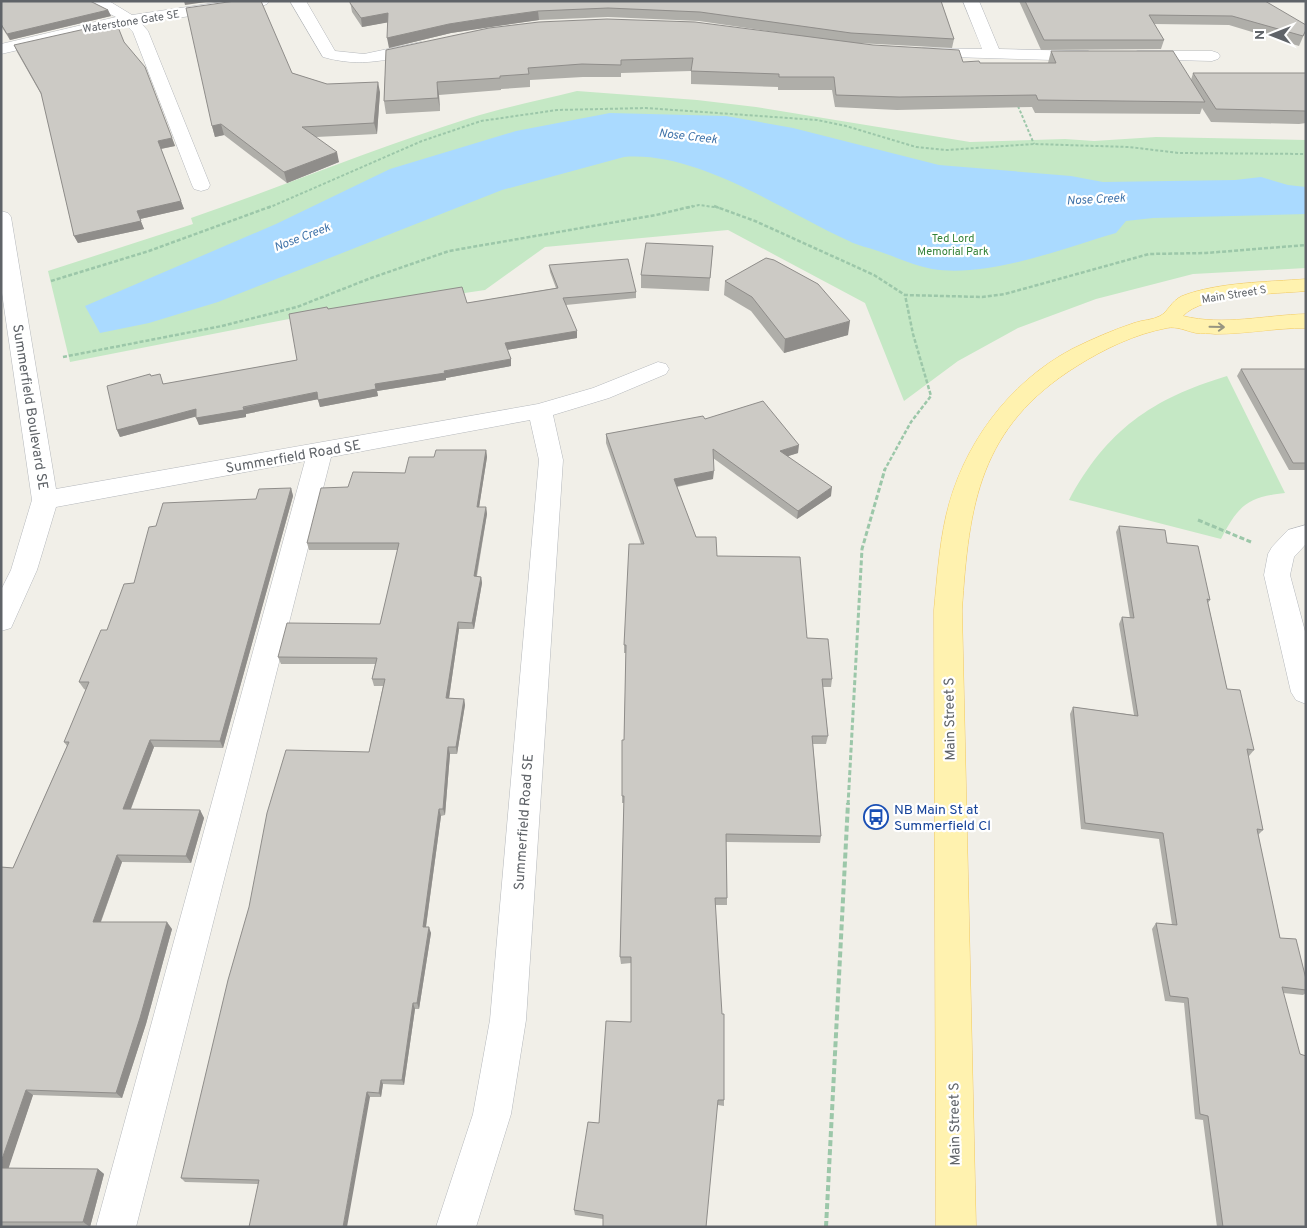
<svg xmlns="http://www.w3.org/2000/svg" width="1307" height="1228" font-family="Overpass,sans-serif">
<rect width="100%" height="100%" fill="#f1efe8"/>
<path fill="#c5e8c5" d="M577,91L697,100L756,107L970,142L1065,139L1094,141L1156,137L1306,140V268L1193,274L1096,299L1018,328L958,361L904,401L865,303L728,230L545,247L485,290L289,319L70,362L48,271L193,224L191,218C284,186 375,148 470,118C505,107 541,100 577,91Z
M1227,376L1285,493C1247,497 1238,506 1221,539L1069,500C1107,430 1151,399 1227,376Z"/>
<path fill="#aadaff" d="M610,113L726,116L793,128L939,165L1071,176L1103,182L1235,180L1261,177L1288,185L1306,187V214L1153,218L1126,221L1116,233C1061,249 988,278 932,269C912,265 896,257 878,251C868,247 858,246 849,241C783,211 698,151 624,157L502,190L218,302L149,323L100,333L85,306L276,224L390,169L516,131Z"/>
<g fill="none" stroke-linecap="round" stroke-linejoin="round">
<defs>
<path id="minor" d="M88,1H109L132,15L228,1H269L267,4L262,6L141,23L148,31L210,185L208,189L201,191L194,189L192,185L133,32L126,25L1,54V44L116,17L90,4Z
M290,1H306L335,51L364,54L421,42L427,44L429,47L427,50C389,60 361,68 323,57Z
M963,1H979L999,49L1088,51L1094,53L1096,56L1094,59L1088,61L917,56L915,53L917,50L923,48L982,49Z
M1138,51H1212L1218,53L1220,56L1218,59L1212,61L1132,59L1130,56L1132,53Z
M1,211L8,213L11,217L56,489L538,404L593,388L658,362L666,364L669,369L666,374L609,398L553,415L563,460L526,1020L511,1114L476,1227H436L473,1114L490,1020L539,460L530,420L331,457L136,1227H96L305,461L56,507L37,570L11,628L1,631V590L11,570L32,500L1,286Z
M1306,525V544L1294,557L1290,575L1306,635V704L1296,700L1291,692L1264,575L1268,554L1272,547L1288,530Z"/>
<path id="major" d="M1306,279V291C1277,294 1202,294 1183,316C1224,326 1265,315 1306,314V328C1275,328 1246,334 1215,334C1209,333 1202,334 1196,333C1186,331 1177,326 1167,328C1135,334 1104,349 1077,366C979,427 969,504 962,610L976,1227H936L934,610C937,579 939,547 946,516C962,446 1008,383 1072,349C1092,339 1113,330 1134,323C1142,320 1153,320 1160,316C1168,312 1171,301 1182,296C1218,282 1268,282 1306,279Z"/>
</defs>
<use href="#minor" stroke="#b5b8bc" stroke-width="1"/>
<use href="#major" stroke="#f2c960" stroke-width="1"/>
<path stroke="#9cc7a9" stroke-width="2" stroke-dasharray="3 2" stroke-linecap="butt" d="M1018,106L1034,144
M268,208L422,141L481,121L557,110L646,108L817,120L846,126L916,147L947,150L1034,144L1129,147L1179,153L1306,154
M687,208L699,205L721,208"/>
<path stroke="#9cc7a9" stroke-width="2.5" stroke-dasharray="4 2" stroke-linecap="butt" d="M714,206L755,221L874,275L905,295
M51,281L149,251L272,206
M63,357L222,326L297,307L371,278L449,251L656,215L693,206
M884,471L911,422L931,396L913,334L905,295L982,297L1005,294L1149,254L1206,253L1306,245"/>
<path stroke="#9cc7a9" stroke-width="3" stroke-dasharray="5 2.5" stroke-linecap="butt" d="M1198,520L1251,542
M848,805L862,549L885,469"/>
<path stroke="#9cc7a9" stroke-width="4" stroke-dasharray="6 3" stroke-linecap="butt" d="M826,1227L848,803"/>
<use href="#minor" fill="#fff" fill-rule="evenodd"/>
<use href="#major" fill="#fff2af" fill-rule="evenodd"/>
</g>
<path fill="#afaea9" d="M1,1L108,10L111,16L10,40L1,26Z
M350,1H941L954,39L952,48L858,43L963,62L980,63H1048L1051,51L1191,80L1193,73H1306V123L1299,124L1211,122L1202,108L1200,114L1035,113L1032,107L897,110L835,107L832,90H778V87L691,84V71L621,73V77H583L530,80V87L501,89V90L439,95L440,111L386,114L384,101L386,50L795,35L699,21L608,17L539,20L495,26L451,33L389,48L388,22L362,27L352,12Z
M1019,1H1265L1306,30L1299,46L1229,25L1154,24L1164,40L1161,49L1041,50Z
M124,42L172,138L175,146L161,149L184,209L140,219L144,229L78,243L74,236L42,96L17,52L14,45Z
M292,73L327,84L380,92L377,134L316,137L339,162L287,183L224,135L215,137L212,126Z
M713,246L709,291L641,288V275Z
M549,265L636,292V298L566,305L577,338L507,350L511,359V366L446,378V380L377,391L378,396L320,407L318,399L246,414V417L199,425L196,416L120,437L117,430L151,376L164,384L297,360L328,309L467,303L556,288L550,272Z
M725,281L848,335L784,353L751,311L724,295Z
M1241,369H1306V470H1289L1237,376Z
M705,419L798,453L788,456L831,496L797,519L713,458V479L677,487L696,537L807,638L832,679L831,687H823L828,736L826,744H813L821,836L820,843L726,842L727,898V905H715L724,1100V1106L718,1105L603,1219L575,1215L574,1210L599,1123L631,1022V963L621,964L620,957L624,803H622V796L624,740L626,653H624V645L641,544L606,443V434Z
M486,450L487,457L479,507H486L487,514L477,576L481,577L482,583L474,629H459L449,698L464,699L465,705L457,754H450L445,815L441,816L426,927L431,933L419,1009H415L404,1085L383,1084L381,1097H370L258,1184L185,1182L181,1178L369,752L383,686H374L372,679L375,664H281L278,657L380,624L398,550H309L307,543L348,487L405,473L434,457Z
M291,488L293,496L223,748L154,747L131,809L200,810L204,818L191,863L122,862L101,922L172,929L146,1024L122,1098L33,1095L8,1168L98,1169L104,1174L90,1227H1V867L13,868L67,746L64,742L86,690L84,689L79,682L107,630L134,583L156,526L256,499Z
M1119,526L1167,543L1210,600L1208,603L1227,689L1254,750L1249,756H1248L1263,830L1258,835L1280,938L1306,979V993L1303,995L1283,993L1306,1227H1217L1203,1120L1195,1119L1184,1003L1165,1001L1152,929L1156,923L1172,925L1159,839L1081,829L1070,714L1073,707L1134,715L1119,624L1122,617L1130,618L1116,532Z"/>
<path fill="#8f8d8a" d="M184,1H213L185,5Z
M108,10L111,16L10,40L7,34Z
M538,11L539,20L451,33L389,48L387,38L449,24Z
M388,13L390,22L362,27L361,18Z
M378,82L380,92L377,134L374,123Z
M437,82L439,95L440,111L438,98Z
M221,124L224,135L215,137L212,126Z
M172,138L175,146L160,149L158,141Z
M337,152L339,162L287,183L284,172Z
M181,201L184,209L140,219L144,229L78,243L74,236L137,211Z
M850,321L848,335L784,353L785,339Z
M577,331V338L506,350L505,343Z
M511,359V366L446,378V380L377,391L378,396L320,407L318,400L375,384Z
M317,392L319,399L246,414V417L199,425L196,418Z
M196,409L198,416L120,437L117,430Z
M799,445L798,453L779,459L780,451Z
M486,450L487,457L478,514L477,507Z
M714,471L713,479L673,487L674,479Z
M832,487L831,496L797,519L798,511Z
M291,488L293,496L223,748L220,741Z
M486,507L487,514L475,583L474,576Z
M481,577L482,583L474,629L472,623Z
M458,622L459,629L448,705L446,698Z
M464,699L465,705L457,754L456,747Z
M150,740L154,747L128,816L123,809Z
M448,747L450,754L445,815L443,809Z
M439,809L441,816L425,933L423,927Z
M200,810L204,818L191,863L186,856Z
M117,855L122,862L98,929L93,922Z
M167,922L172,929L146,1024L122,1098L116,1093Z
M429,927L431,933L419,1009L417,1003Z
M413,1003L415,1009L404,1085L402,1080Z
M381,1080L383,1084L381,1097L379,1093Z
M26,1090L33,1095L7,1173L1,1170V1162Z
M367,1092L370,1097L347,1227H343Z
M98,1169L104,1174L90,1227L83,1222Z"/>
<path fill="#cccac5" stroke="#8f8d8a" d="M1,1H90L108,10L7,34L1,24Z
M235,1H261L292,73L327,84L378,82L374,123L302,127L337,152L284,172L221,124L212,126L186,8Z
M350,1H941L954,39L851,33L700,12L608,8L538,11L494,17L449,24L387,38L388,13L361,18L350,3Z
M1025,1H1265L1306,25V30L1303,36L1232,16L1149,15L1164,40H1044Z
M607,19L695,22L873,45L959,50L963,62L979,61L980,63H1056L1051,51H1173L1205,102L1038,100L1036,95L899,97L836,95L834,77H779V74L691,71L693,58L621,60V65L582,64L528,68L529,74L500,76V78L437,82L438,98L384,101L386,50L489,28L539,22Z
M116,22L124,42L145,67L172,138L158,141L181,201L137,211L141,221L74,236L41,93L14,45Z
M1193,73H1306V111L1216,109Z
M646,243L713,246L710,278L641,275Z
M766,258L774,260L818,284L850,321L785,339L752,297L725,281Z
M628,259L636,292L563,298L577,331L505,343L511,359L444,371L445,373L375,384L376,389L318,400L317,392L243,407L244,410L196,418V409L117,430L107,386L150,374L151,376L160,374L163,384L297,360L289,314L327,307L328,309L462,287L467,303L558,288L549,265Z
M1241,369H1306V463H1293Z
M763,401L799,445L780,451L832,487L798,511L713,449L714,471L674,479L696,537H716L717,556L800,557L807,638L828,639L832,679H822L828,736H812L821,836L726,834L727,898H715L722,1014H724V1100H718L706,1227H603V1215L574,1210L588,1122L599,1123L606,1021L631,1022V957H620L624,796H622V740H624L626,645H624L629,544H644L606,434L703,416L705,419Z
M436,450H486L477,507H486L474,576L481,577L472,623L458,622L446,698L464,699L456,747H448L443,809H439L423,927H429L417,1003H413L402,1080H381L379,1093L367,1092L343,1227H249L259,1180L181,1178L228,980L249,907L267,813L286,750L369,752L385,679H372L377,658L278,657L287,623L380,624L399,543H307L321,488L348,487L353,472L405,473L409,457H434Z
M291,488L220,741L150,740L123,809L200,810L186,856L117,855L93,922H167L140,1018L116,1093L26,1090L1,1162V867L13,868L69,742H64L89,682H79L101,630H107L124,584L134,583L149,527L156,526L163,503L256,499L259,489Z
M1119,526L1165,530L1167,543L1198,546L1210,600L1207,599L1227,689L1240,690L1254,750L1247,749L1263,830L1257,829L1280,938L1296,939L1306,979V990L1282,987L1300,1054L1306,1056V1227H1223L1208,1116L1200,1114L1188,998L1170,996L1156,923L1177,925L1163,833L1085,823L1073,707L1138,716L1122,617L1134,618Z
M1,1168L98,1169L83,1222H1Z"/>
<defs><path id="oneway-shaft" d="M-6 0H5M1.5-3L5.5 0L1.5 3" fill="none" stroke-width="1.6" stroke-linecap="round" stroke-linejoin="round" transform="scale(1.25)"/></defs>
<use stroke="#979581" href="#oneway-shaft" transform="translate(1217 327) rotate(1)"/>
<defs>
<symbol id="bus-ring" viewBox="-11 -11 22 22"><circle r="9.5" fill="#fff" stroke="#1a4fb4" stroke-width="1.5"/><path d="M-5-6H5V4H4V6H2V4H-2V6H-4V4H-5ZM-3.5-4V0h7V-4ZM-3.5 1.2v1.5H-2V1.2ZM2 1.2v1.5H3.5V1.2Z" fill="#1a4fb4"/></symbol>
</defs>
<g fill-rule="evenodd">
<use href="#bus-ring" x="862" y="803" width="28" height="28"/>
</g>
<g text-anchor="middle" stroke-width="4.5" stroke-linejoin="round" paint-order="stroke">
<g font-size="11" fill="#5f6368" stroke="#fff">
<text transform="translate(131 21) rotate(-9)" y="4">Waterstone Gate SE</text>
<text transform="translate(1234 294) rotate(-9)" y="4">Main Street S</text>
</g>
<g font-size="11" fill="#348238" stroke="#fff">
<text x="953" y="242">Ted Lord<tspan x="953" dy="13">Memorial Park</tspan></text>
</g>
<g font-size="12" font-style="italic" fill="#4174aa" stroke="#fff">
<text transform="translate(688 136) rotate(7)" y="4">Nose Creek</text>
<text transform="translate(1096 199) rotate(-3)" y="4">Nose Creek</text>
<text transform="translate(302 237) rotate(-21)" y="4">Nose Creek</text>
</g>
<g font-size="14" fill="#5f6368" stroke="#fff">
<text transform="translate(31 407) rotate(81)" y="5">Summerfield Boulevard SE</text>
<text transform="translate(293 456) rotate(-10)" y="5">Summerfield Road SE</text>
<text transform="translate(949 719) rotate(-91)" y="5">Main Street S</text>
<text transform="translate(523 822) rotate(-86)" y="5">Summerfield Road SE</text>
<text transform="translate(954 1124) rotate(-91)" y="5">Main Street S</text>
</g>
<g font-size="14" fill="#164399" stroke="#fff" text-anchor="start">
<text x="894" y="814">NB Main St at<tspan x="894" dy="16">Summerfield Cl</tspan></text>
</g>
</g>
<rect width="1307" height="1228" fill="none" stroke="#5f6368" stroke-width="5"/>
<g transform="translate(1272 35) rotate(270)" stroke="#ffffff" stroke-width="4" paint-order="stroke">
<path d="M0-4L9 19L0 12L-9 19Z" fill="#5f6368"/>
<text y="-8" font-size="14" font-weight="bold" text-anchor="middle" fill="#5f6368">N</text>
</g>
</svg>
